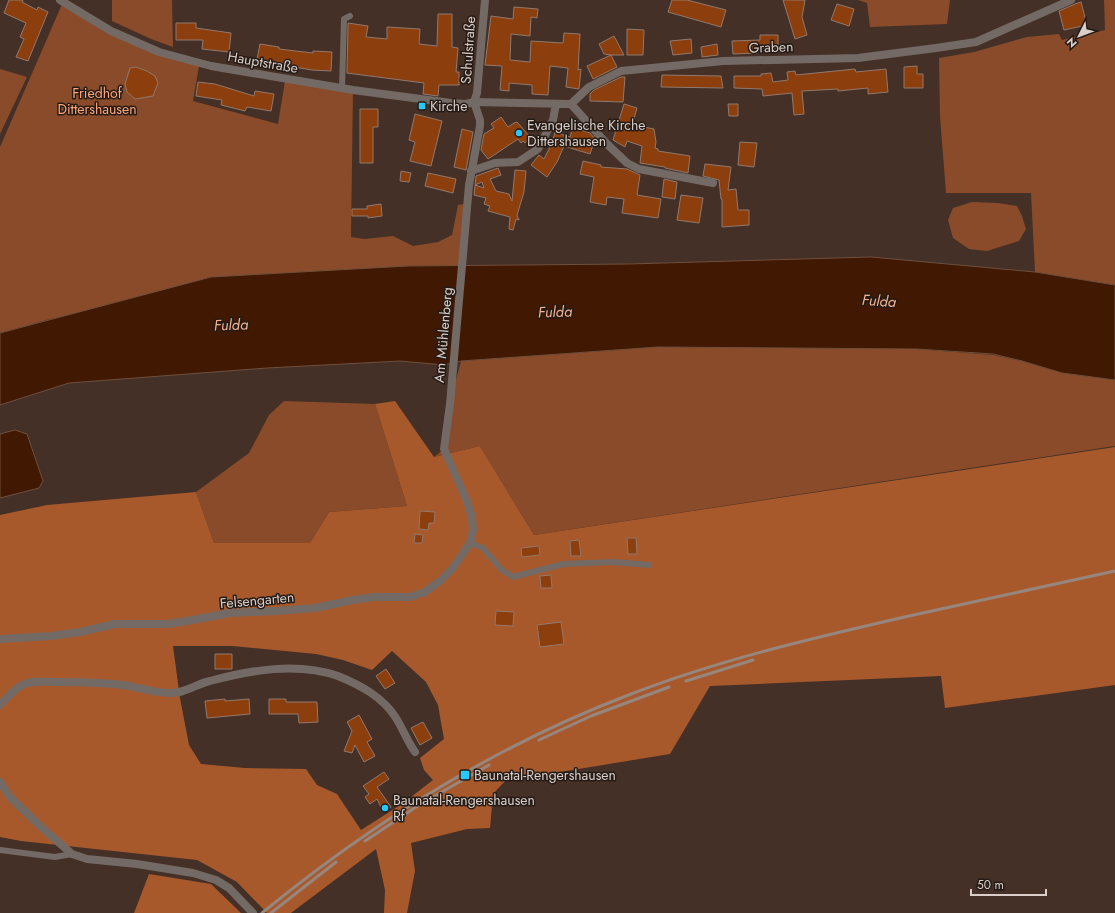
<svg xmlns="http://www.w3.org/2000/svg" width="1115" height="913" font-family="Jost,sans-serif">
<rect width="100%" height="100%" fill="#443026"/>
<path fill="#894b29" d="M112,0H172L173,47L151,39L112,21Z
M858,0H950L947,24L870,27L867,3Z
M1104,0H1115V285L1035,272L1031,193H946L940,117L939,58L974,52L1027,37L1059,34L1062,40L1105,30Z
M63,2L111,31L199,66L193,101L278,124L285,81L353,91L351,237L364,239L393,236L413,246L438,242L452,235L458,205L470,203L462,266H408L50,319L0,333V147Z
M0,69L27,77L0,134Z
M972,202L998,203L1017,206L1022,216L1026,229L1019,241L987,251L969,249L953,238L948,220L953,208Z
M658,347L917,349L993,355L1022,361L1062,373L1115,380V446L534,535L480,446L434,457L444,449L450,404L461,361Z
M284,401L375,404L407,506L329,512L310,543H214L196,492L249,453L269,415Z"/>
<path fill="#a8592c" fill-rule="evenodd" d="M395,401L434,457L480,446L534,535L1115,447V685L945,708L941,676L710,686L670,754L505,781L493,794L490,828L467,829L411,843L415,871L407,913H384L385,890L376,849L291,913H267L237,882L197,860L21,841L0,837V515L47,505L196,492L214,543H310L329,512L407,506L375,404ZM173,646H232L316,654L343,660L372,670L392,651L426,682L438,705L444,739L420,758L424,770L433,780L402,804L361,830L337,794L317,785L306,769L245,768L201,764L189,745L180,698Z
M149,874L211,884L241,913H134Z"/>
<path fill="#411801" stroke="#6f4f3d" d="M871,257L1035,272L1115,285V380L1062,373L1022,361L993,354L917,349L658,347L461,361L444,365L400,361L267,368L69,383L0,405V333L211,277L408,266L629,264Z
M15,430L27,434L43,481L39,488L0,498V434Z"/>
<path fill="#8c3f0d" stroke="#91796e" d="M9,0H23L22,2L37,10L38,7L48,12L28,61L16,57L24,39L20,37L26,23L4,13Z
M672,0H687L726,10L721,27L668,12Z
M783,0H805L802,17L807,35L795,39Z
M1081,2L1087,25L1064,30L1059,11L1075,4Z
M837,4L854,9L849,26L831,20Z
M514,7L538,9L537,18L531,17L530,36L511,34L510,60L530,62L531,41L563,43L564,33L580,34L578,70L581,69L579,89L566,87L568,68L550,66L548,95L532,94V85L509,83V91L500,90L502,66L485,65L491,16L513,19Z
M438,14H452V47L458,48L456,72H459V85H439L438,96L423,94L424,83L347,73L348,23L368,26L366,37L387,39V27L420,29L419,44L437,46Z
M176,23H196V28L231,33L229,52L202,49L203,40H176Z
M627,29L644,30L643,55H627Z
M760,35H778V48H757V53L733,54L732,41L760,40Z
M614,36L624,55H611L617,67L593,79L587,66L611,55L604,54L599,44Z
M691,39L692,53L673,55L670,41Z
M260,44L279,47V49L313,53V51L332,52L331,71L312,70L288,66V64L257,59Z
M717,44L718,55L702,57L701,47Z
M917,66V74H923V88H904V67Z
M136,67L147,71L155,76L158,83L153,96L135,99L127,92L125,84L130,68Z
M855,69L856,72L886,69L888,92L868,94V88L838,91V89L802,91L804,114L794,115L792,93L763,96L762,89L734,88V76H761V74L771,73L773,82L788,80L787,72L795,71L796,75Z
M662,75L721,76L723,88L661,87Z
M621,77H625L623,102L590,101V94L594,90Z
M198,82L215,84L254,96L255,91L274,94L271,111L247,107L245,111L221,105L222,100L196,96Z
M624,104L637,108L633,122L640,124L639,126L654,129L656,142L655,148L658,149V151L690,156L688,173L665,168V167L640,163L642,146L627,141L625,147L613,140Z
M728,104H738V116H729Z
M360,109H378V127H373V163H360Z
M415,114L442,121L431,166L410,161L415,142L409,140Z
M501,117L508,127L514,123L517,122L530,137L525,143L523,141L521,143L518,139L488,159L481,150L484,134L494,128L491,124Z
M574,123L582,125L581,130L590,133L595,139L590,154L564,146L557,162L547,177L531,165L539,155L544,159L552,143L555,132L570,137Z
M462,129L473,132L466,170L454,167Z
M740,142L757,143L754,167L738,165Z
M583,161L601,165V167L627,169L640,175L637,195L661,199L658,218L622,213L624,199L607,197L606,205L590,202L594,177L580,174Z
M705,164L731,167L728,190L736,189L738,210H749V225L722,227V199H721L719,180L703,176Z
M498,168L501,175L490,179L496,191L509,194L512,201L515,170L526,171L524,192L517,215L519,220L516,219L513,230L509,229L510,217L488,211L490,206L484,204L486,198L474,195L475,185L484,188L482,182L475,185L476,176Z
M401,171L411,173L409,182L400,181Z
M428,173L456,179L453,193L425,186Z
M664,179L677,182L675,199L662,197Z
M681,195L703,198L699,223L677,220Z
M381,204L382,216L368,218V216H352V209H367V206Z
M420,511L435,512L434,523H429L428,530L419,529Z
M415,534L423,535L422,543H414Z
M627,538H636L637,554H628Z
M579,540L581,556H571L570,541Z
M539,546L540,555L522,557L521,548Z
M551,575L552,588H541L540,576Z
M496,611L514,612L513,626L495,625Z
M561,622L564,644L540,647L537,625Z
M215,654H232V669H215Z
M386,669L395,683L385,689L376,676Z
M225,699V701L249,699L250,714L207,718L205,701Z
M269,699H286V702H317L318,722L299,723L298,714H269Z
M359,715L372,739L367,742L375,756L364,762L355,745L352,753L344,751L352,731L347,722Z
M423,722L432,738L420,745L411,728Z
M384,772L389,779L377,787L391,807L383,811L377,799L370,804L365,797L369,794L363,786Z"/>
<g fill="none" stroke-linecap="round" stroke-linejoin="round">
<path stroke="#746a65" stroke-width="6" d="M342,88L344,19L350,16
M470,543L483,548L502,570L513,577L563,564L613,562L649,565
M0,850L55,857L72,854"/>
<path stroke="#746a65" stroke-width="8" d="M474,102L571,104L589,87L621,71L723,61L858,58L936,48L976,42L1071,0
M571,104L606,143L627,163L639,169L713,183
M471,171L495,163L518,162L538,149L553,120L556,104
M0,705C7,698 13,690 22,685C32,680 45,682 55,682C77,682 100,682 122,685C138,687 153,693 169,693C184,694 196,684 210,681C251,670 297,662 338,676C360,685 383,697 396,718C403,729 407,741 415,752"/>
<path stroke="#746a65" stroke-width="8" d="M60,0L111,31L159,52L211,66L353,90L451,103L466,104L474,102
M474,102L477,93L485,0
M0,639L51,636L80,632L115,624H167L187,621L230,613L276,611L315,608L353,600L373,597H410L425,592L440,581L453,568L470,543L473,530L472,517L467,501L444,449L450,404L469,185L480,126V120L474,102
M0,782L10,797L40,826L72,854L87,859L137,864L193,873L216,880L229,888L253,913"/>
<path stroke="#96867e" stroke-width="3" d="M686,681L753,660
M539,740L591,716L669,687
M365,841L419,805L489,765
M262,913C373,822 491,748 626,696C718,660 813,638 909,616C978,601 1046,586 1115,571
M271,913L336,862"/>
</g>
<g fill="#27c8ff" stroke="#241b16" stroke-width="1.5">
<rect x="418" y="102" width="8" height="8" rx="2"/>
<circle cx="519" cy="133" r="4"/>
<rect x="460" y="770" width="10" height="10" rx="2"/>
<circle cx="385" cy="808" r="4"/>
</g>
<g text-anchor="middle" stroke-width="3" stroke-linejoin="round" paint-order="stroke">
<g font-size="14" fill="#dbcec8" stroke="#241b16">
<text transform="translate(771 47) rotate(-2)" y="5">Graben</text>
<text transform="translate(468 50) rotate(-86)" y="5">Schulstraße</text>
<text transform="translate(263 62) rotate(10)" y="5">Hauptstraße</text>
<text transform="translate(443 335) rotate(-85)" y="5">Am Mühlenberg</text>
<text transform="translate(257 600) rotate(-5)" y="5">Felsengarten</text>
</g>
<g font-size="14" fill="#ffa77b" stroke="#241b16">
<text x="97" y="98">Friedhof<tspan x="97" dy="16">Dittershausen</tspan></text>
</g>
<g font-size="14" fill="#dbcec8" stroke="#241b16" text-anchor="start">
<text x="430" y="111">Kirche</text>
<text x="527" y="130">Evangelische Kirche<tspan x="527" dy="16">Dittershausen</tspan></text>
<text x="474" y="780">Baunatal-Rengershausen</text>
<text x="393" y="805">Baunatal-Rengershausen<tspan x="393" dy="16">Rf</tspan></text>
</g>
<g font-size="15" font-style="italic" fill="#f4b190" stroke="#241b16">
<text transform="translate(879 301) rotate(4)" y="5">Fulda</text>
<text transform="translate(555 312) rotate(-2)" y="5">Fulda</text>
<text transform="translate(231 325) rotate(-2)" y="5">Fulda</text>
</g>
</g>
<g transform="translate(1079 36) rotate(228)" stroke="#241b16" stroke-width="3" paint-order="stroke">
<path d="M0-3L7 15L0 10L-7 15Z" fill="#dbcec8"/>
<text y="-6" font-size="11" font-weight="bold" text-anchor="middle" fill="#dbcec8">N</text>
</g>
<path d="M971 889v6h75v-6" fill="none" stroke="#dbcec8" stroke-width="2"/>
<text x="977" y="889" font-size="12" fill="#dbcec8" stroke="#241b16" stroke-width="3" paint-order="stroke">50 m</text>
</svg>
